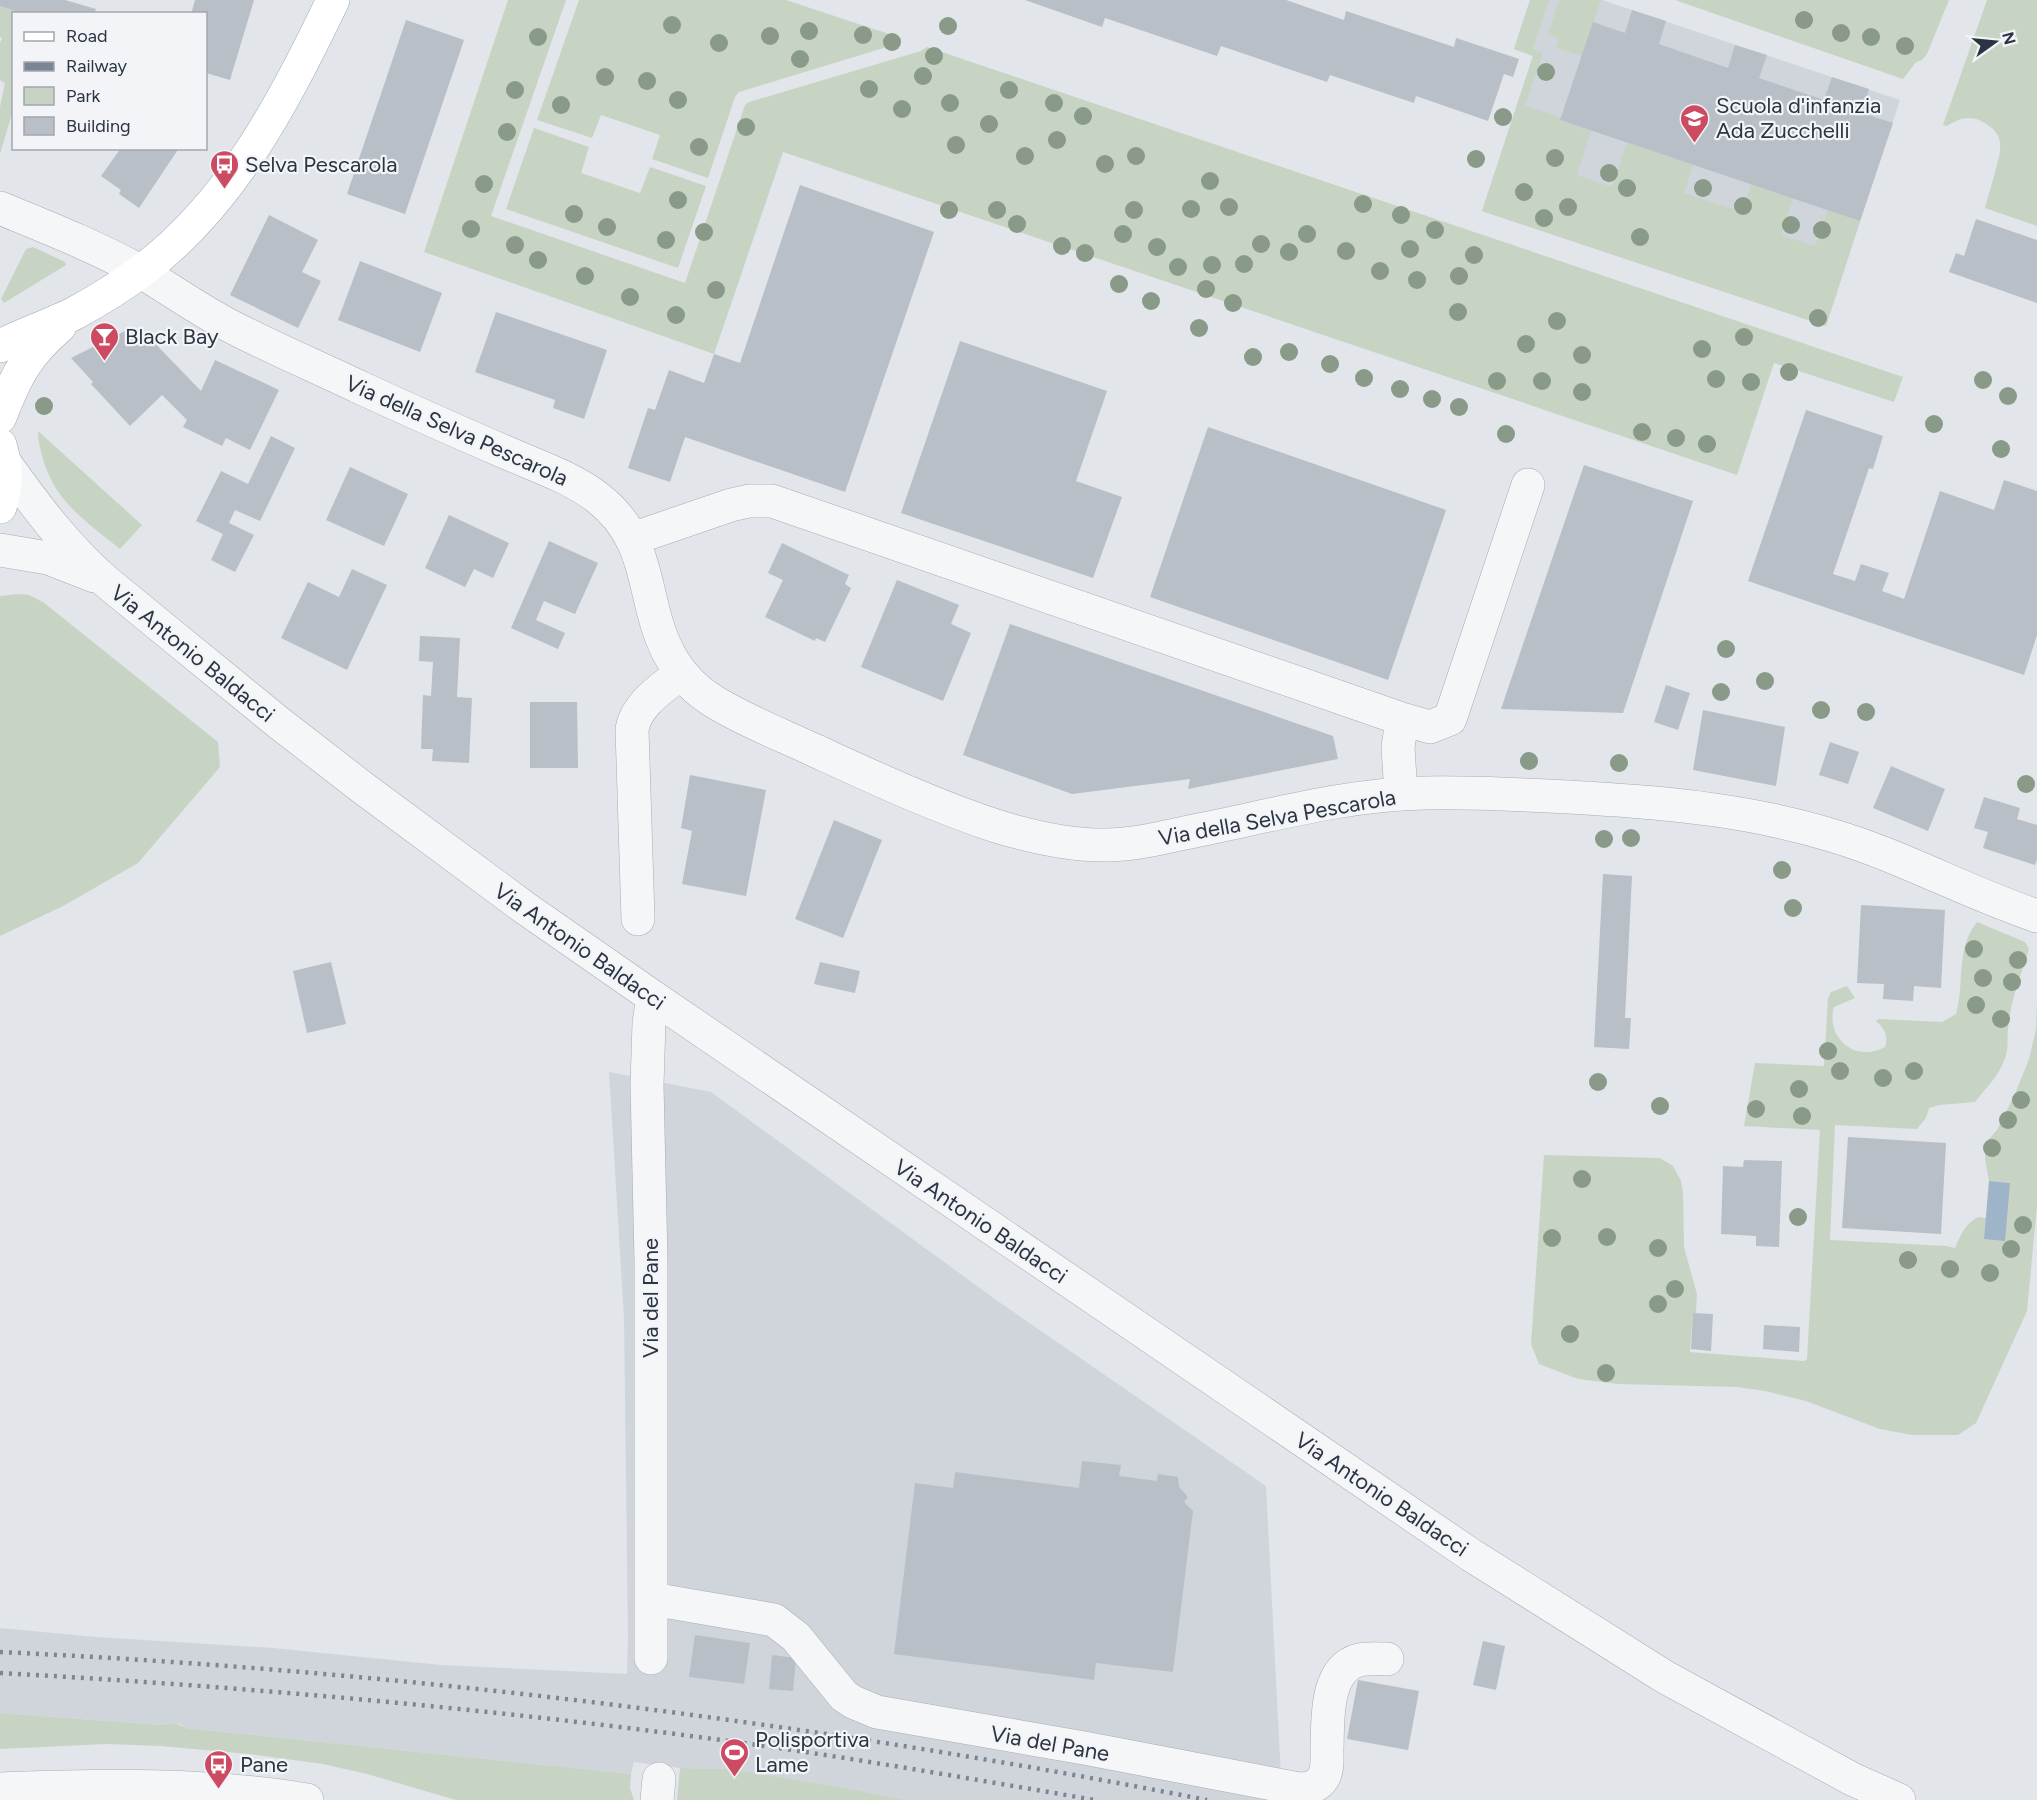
<svg xmlns="http://www.w3.org/2000/svg" width="2037" height="1800" font-family="Figtree,sans-serif">
<rect width="100%" height="100%" fill="#e2e5ea"/>
<path fill="#d0d5dc" d="M1530,0H1602L1900,100L1826,326L1482,211L1533,56L1514,49Z
M609,1072L711,1092L999,1302L1266,1486L1282,1797L1294,1800H906L846,1788L730,1769L680,1768L634,1762L631,1774L185,1728L181,1724L167,1723L163,1725L0,1713V1628L96,1637L273,1648L441,1665L627,1674L628,1637L624,1318Z"/>
<path fill="#c8d4c3" d="M508,0H566L491,216L685,283L745,105L749,102L921,51L927,47L1903,377L1894,402L1774,363L1737,475L783,152L714,354L424,252Z
M579,0H786L901,38L900,43L739,92L735,97L708,178L652,159L660,135L601,115L592,138L537,120Z
M1530,0H1549L1533,49L1543,53L1525,105L1561,118V121L1591,131L1577,175L1612,187L1627,143L1693,165L1684,193L1742,212L1751,184L1793,198L1781,235L1815,246L1828,210L1860,221L1826,326L1482,211L1533,56L1514,49Z
M1559,0H1601L1582,56L1556,48L1559,38L1548,34Z
M1675,0H1949L1927,54L1922,60L1916,62L1903,79Z
M1987,0H2037V226L1985,208C1988,196 1992,184 1995,172C2001,149 2007,134 1981,121C1968,115 1958,119 1947,126L1943,125Z
M0,6L25,13L14,14L13,110L0,154V107L5,83L0,80V43L2,38L0,37Z
M534,128L589,147L581,173L640,193L650,167L706,186L678,268L506,209Z
M33,247L65,262L66,265L4,303L1,299L26,249Z
M38,431L142,525L120,549C87,522 55,502 43,459C40,449 38,441 38,431Z
M18,594L29,595L43,602L218,742L220,767L138,863L63,906L0,936V596Z
M1977,922L2025,942L2029,949C2021,975 2010,1002 2008,1029C2007,1041 2009,1049 2004,1061C1998,1077 1985,1089 1975,1102L1940,1105L1929,1108L1926,1118L1917,1129L1835,1125L1830,1240L1947,1246L1955,1248C1961,1234 1965,1224 1978,1217L1986,1218L1984,1239L2010,1183L1989,1181L1985,1159L1987,1141L1997,1130L2015,1094L2029,1059L2036,1029L2037,1001V1206L2027,1311L1976,1423L1958,1435H1912L1880,1429L1806,1401L1765,1391L1737,1387L1618,1384L1578,1379L1539,1364L1531,1344L1544,1155L1660,1158L1673,1166L1681,1181L1683,1193L1684,1247L1697,1294L1696,1313H1693L1690,1352L1804,1361L1807,1359L1820,1130L1744,1126L1755,1063L1824,1066L1828,998L1831,992L1847,986L1855,998L1834,1007C1825,1039 1857,1063 1885,1047C1889,1036 1884,1028 1876,1021L1879,1019L1942,1022L1956,1014C1965,984 1955,949 1977,922Z
M0,1713L162,1725C170,1722 179,1723 185,1728L631,1774L630,1788L634,1800H456L367,1774L323,1764L249,1754L161,1746L106,1744L0,1749Z
M680,1768L730,1769L846,1788L906,1800H677Z"/>
<path fill="#9eb4c9" d="M1989,1181L2010,1183L2005,1241L1984,1239Z"/>
<path fill="#b9bfc7" d="M0,0H65L96,9L94,14H25L0,6Z
M195,0H254L230,80L206,73V14H191Z
M1025,0H1286L1344,20L1346,11L1454,47L1456,38L1519,59L1513,77L1504,74L1488,121L1416,96L1414,103L1330,75L1327,82L1221,46L1217,56L1105,18L1102,27Z
M1632,10L1666,21L1659,44L1728,68L1735,45L1767,55L1759,78L1824,100L1832,77L1869,89L1862,113L1893,123L1860,221L1560,120L1593,22L1625,33Z
M406,20L464,40L405,214L347,194Z
M121,148H179L139,208L119,194L121,190L101,176Z
M800,185L934,232L845,492L685,437L670,482L628,468L648,408L655,410L669,370L704,383L714,354L740,363Z
M269,215L318,240L302,272L321,281L298,328L230,295Z
M1976,219L2037,240V303L1949,272L1956,253L1964,256Z
M360,261L442,293L420,352L338,320Z
M496,312L607,350L584,419L553,408L555,400L475,372Z
M133,327L142,336L145,333L201,391L215,360L279,390L250,450L226,438L222,446L183,427L187,420L162,395L130,426L91,384L93,382L71,358Z
M960,341L1107,391L1076,481L1122,497L1093,578L901,513Z
M1806,410L1883,436L1873,469L1869,468L1833,574L1855,581L1861,564L1889,573L1882,591L1904,599L1940,491L1994,510L2004,480L2037,491V635L2024,675L1748,581Z
M1208,427L1446,510L1388,680L1150,597Z
M271,436L295,448L260,521L235,510L229,523L254,535L235,572L211,560L223,534L196,521L221,471L248,484Z
M1584,465L1693,501L1623,713L1501,709Z
M350,467L408,494L384,546L326,520Z
M449,515L509,543L493,578L474,569L465,587L425,568Z
M549,541L598,563L575,614L544,601L536,620L565,633L558,649L511,628Z
M782,543L849,575L845,584L851,588L825,642L816,638L815,641L765,617L783,580L768,573Z
M352,569L387,585L347,670L281,638L308,582L339,597Z
M897,580L959,605L951,624L971,633L943,701L861,667Z
M1010,624L1333,736L1338,759L1188,789L1190,779L1072,794L963,755Z
M420,636L460,638L457,697L472,698L469,763L432,761L433,749H421L423,695L431,696L433,662L419,661Z
M1666,685L1690,693L1678,730L1654,722Z
M530,702H577L578,768H530Z
M1703,710L1785,727L1776,786L1693,770Z
M1830,742L1859,752L1848,784L1819,775Z
M1891,766L1945,789L1928,831L1873,808Z
M690,775L766,790L746,896L682,884L692,831L681,828Z
M1984,797L2020,808L2017,819L2037,825V859L2035,865L1983,848L1988,832L1974,828Z
M834,820L882,840L843,938L795,919Z
M1603,874L1632,876L1625,1018H1631L1629,1049L1594,1047Z
M1861,905L1945,910L1941,988L1914,986L1913,1001L1883,999L1884,984L1857,983Z
M331,962L346,1024L307,1033L293,971Z
M820,962L860,971L855,993L814,984Z
M1848,1137L1946,1143L1941,1234L1842,1228Z
M1744,1160L1782,1161L1779,1247L1756,1246V1236L1721,1234L1723,1166L1743,1167Z
M1693,1313L1713,1314L1711,1351L1691,1349Z
M1764,1325L1800,1327L1799,1352L1763,1349Z
M1082,1461L1121,1465L1119,1476L1157,1481L1158,1474L1178,1477L1179,1487L1188,1497L1184,1502L1193,1511L1173,1672L1096,1663L1094,1680L894,1654L915,1483L953,1488L955,1472L1079,1488Z
M695,1635L750,1643L744,1684L689,1677Z
M1483,1641L1505,1646L1496,1690L1473,1685Z
M772,1655L796,1658L793,1691L769,1689Z
M1358,1680L1419,1691L1408,1750L1347,1739Z"/>
<g fill="none" stroke-linecap="round" stroke-linejoin="round">
<defs>
<path id="minor" d="M0,208C46,227 92,245 136,269C169,288 200,311 234,328C275,349 317,367 359,387C407,409 456,431 505,452C536,466 571,477 598,498C657,544 639,605 673,661C683,677 697,691 713,701C745,721 782,735 816,751C875,778 935,806 996,826C1032,837 1071,846 1109,845C1140,844 1170,836 1199,830C1273,815 1350,794 1425,793C1479,792 1532,795 1586,798C1671,803 1753,811 1834,836C1904,857 1968,893 2037,916
M5,463C35,505 69,551 109,584L279,723L363,788L525,908L653,997L1471,1555L1665,1677L1852,1779L1899,1800
M632,539L731,505L749,501H772L1402,719
M0,550L48,558L94,576
M1401,794L1398,748L1402,719L1430,727L1450,719L1528,485
M638,919L632,729C637,703 663,688 681,673
M652,1599L774,1620L796,1637L844,1696L853,1702L877,1712L1084,1748L1299,1789C1308,1789 1318,1786 1323,1778C1328,1770 1327,1759 1327,1750C1328,1723 1324,1669 1359,1660C1368,1658 1378,1659 1387,1659
M651,1658V1261L647,1085L649,1023L653,997
M0,1789C102,1785 206,1783 307,1800
M657,1800L659,1779"/>
<path id="major" d="M0,346C24,334 51,325 75,313C97,301 120,287 140,272C231,205 286,99 333,0
M0,417C16,376 26,355 60,326
M0,445C7,467 7,485 0,507"/>
</defs>
<use href="#minor" stroke="#a7acb4" stroke-width="34"/>
<use href="#major" stroke="#a1aab6" stroke-width="34"/>
<use href="#minor" stroke="#f5f6f8" stroke-width="33"/>
<use href="#major" stroke="#fff" stroke-width="33"/>
<path stroke="#7c8594" stroke-width="4.5" stroke-dasharray="3 6" stroke-linecap="butt" d="M0,1652C405,1671 809,1722 1207,1800
M0,1673C236,1686 472,1707 706,1738C837,1755 966,1778 1095,1800"/>
</g>
<g fill="#899a88">
<circle cx="1804" cy="20" r="9"/>
<circle cx="672" cy="25" r="9"/>
<circle cx="948" cy="26" r="9"/>
<circle cx="809" cy="31" r="9"/>
<circle cx="1841" cy="33" r="9"/>
<circle cx="863" cy="35" r="9"/>
<circle cx="770" cy="36" r="9"/>
<circle cx="538" cy="37" r="9"/>
<circle cx="1871" cy="37" r="9"/>
<circle cx="892" cy="42" r="9"/>
<circle cx="719" cy="43" r="9"/>
<circle cx="1905" cy="46" r="9"/>
<circle cx="934" cy="56" r="9"/>
<circle cx="800" cy="59" r="9"/>
<circle cx="1546" cy="72" r="9"/>
<circle cx="923" cy="76" r="9"/>
<circle cx="605" cy="77" r="9"/>
<circle cx="647" cy="81" r="9"/>
<circle cx="869" cy="89" r="9"/>
<circle cx="515" cy="90" r="9"/>
<circle cx="1009" cy="90" r="9"/>
<circle cx="678" cy="100" r="9"/>
<circle cx="950" cy="103" r="9"/>
<circle cx="1054" cy="103" r="9"/>
<circle cx="561" cy="105" r="9"/>
<circle cx="902" cy="109" r="9"/>
<circle cx="1083" cy="116" r="9"/>
<circle cx="1503" cy="117" r="9"/>
<circle cx="989" cy="124" r="9"/>
<circle cx="746" cy="127" r="9"/>
<circle cx="507" cy="132" r="9"/>
<circle cx="1057" cy="140" r="9"/>
<circle cx="956" cy="145" r="9"/>
<circle cx="699" cy="147" r="9"/>
<circle cx="1025" cy="156" r="9"/>
<circle cx="1136" cy="156" r="9"/>
<circle cx="1555" cy="158" r="9"/>
<circle cx="1476" cy="159" r="9"/>
<circle cx="1105" cy="164" r="9"/>
<circle cx="1609" cy="173" r="9"/>
<circle cx="1210" cy="181" r="9"/>
<circle cx="484" cy="184" r="9"/>
<circle cx="1627" cy="188" r="9"/>
<circle cx="1703" cy="188" r="9"/>
<circle cx="1524" cy="192" r="9"/>
<circle cx="678" cy="200" r="9"/>
<circle cx="1363" cy="204" r="9"/>
<circle cx="1743" cy="206" r="9"/>
<circle cx="1229" cy="207" r="9"/>
<circle cx="1568" cy="207" r="9"/>
<circle cx="1191" cy="209" r="9"/>
<circle cx="949" cy="210" r="9"/>
<circle cx="997" cy="210" r="9"/>
<circle cx="1134" cy="210" r="9"/>
<circle cx="574" cy="214" r="9"/>
<circle cx="1401" cy="215" r="9"/>
<circle cx="1544" cy="218" r="9"/>
<circle cx="1017" cy="224" r="9"/>
<circle cx="1791" cy="225" r="9"/>
<circle cx="607" cy="227" r="9"/>
<circle cx="471" cy="229" r="9"/>
<circle cx="1435" cy="230" r="9"/>
<circle cx="1822" cy="230" r="9"/>
<circle cx="704" cy="232" r="9"/>
<circle cx="1123" cy="234" r="9"/>
<circle cx="1307" cy="234" r="9"/>
<circle cx="1640" cy="237" r="9"/>
<circle cx="666" cy="240" r="9"/>
<circle cx="1261" cy="244" r="9"/>
<circle cx="515" cy="245" r="9"/>
<circle cx="1062" cy="246" r="9"/>
<circle cx="1157" cy="247" r="9"/>
<circle cx="1410" cy="249" r="9"/>
<circle cx="1346" cy="251" r="9"/>
<circle cx="1289" cy="252" r="9"/>
<circle cx="1085" cy="253" r="9"/>
<circle cx="1474" cy="255" r="9"/>
<circle cx="538" cy="260" r="9"/>
<circle cx="1244" cy="264" r="9"/>
<circle cx="1212" cy="265" r="9"/>
<circle cx="1178" cy="267" r="9"/>
<circle cx="1380" cy="271" r="9"/>
<circle cx="585" cy="276" r="9"/>
<circle cx="1459" cy="276" r="9"/>
<circle cx="1417" cy="280" r="9"/>
<circle cx="1119" cy="284" r="9"/>
<circle cx="1206" cy="289" r="9"/>
<circle cx="716" cy="290" r="9"/>
<circle cx="630" cy="297" r="9"/>
<circle cx="1151" cy="301" r="9"/>
<circle cx="1233" cy="303" r="9"/>
<circle cx="1458" cy="312" r="9"/>
<circle cx="676" cy="315" r="9"/>
<circle cx="1818" cy="318" r="9"/>
<circle cx="1557" cy="321" r="9"/>
<circle cx="1199" cy="328" r="9"/>
<circle cx="1744" cy="337" r="9"/>
<circle cx="1526" cy="344" r="9"/>
<circle cx="1702" cy="349" r="9"/>
<circle cx="1289" cy="352" r="9"/>
<circle cx="1582" cy="355" r="9"/>
<circle cx="1253" cy="357" r="9"/>
<circle cx="1330" cy="364" r="9"/>
<circle cx="1789" cy="372" r="9"/>
<circle cx="1364" cy="378" r="9"/>
<circle cx="1716" cy="379" r="9"/>
<circle cx="1983" cy="380" r="9"/>
<circle cx="1497" cy="381" r="9"/>
<circle cx="1542" cy="381" r="9"/>
<circle cx="1751" cy="382" r="9"/>
<circle cx="1400" cy="389" r="9"/>
<circle cx="1582" cy="392" r="9"/>
<circle cx="2008" cy="396" r="9"/>
<circle cx="1432" cy="399" r="9"/>
<circle cx="44" cy="406" r="9"/>
<circle cx="1459" cy="407" r="9"/>
<circle cx="1934" cy="424" r="9"/>
<circle cx="1642" cy="432" r="9"/>
<circle cx="1506" cy="434" r="9"/>
<circle cx="1676" cy="438" r="9"/>
<circle cx="1707" cy="444" r="9"/>
<circle cx="2001" cy="449" r="9"/>
<circle cx="1726" cy="649" r="9"/>
<circle cx="1765" cy="681" r="9"/>
<circle cx="1721" cy="692" r="9"/>
<circle cx="1821" cy="710" r="9"/>
<circle cx="1866" cy="712" r="9"/>
<circle cx="1529" cy="761" r="9"/>
<circle cx="1619" cy="763" r="9"/>
<circle cx="2026" cy="784" r="9"/>
<circle cx="1631" cy="838" r="9"/>
<circle cx="1604" cy="839" r="9"/>
<circle cx="1782" cy="870" r="9"/>
<circle cx="1793" cy="908" r="9"/>
<circle cx="1974" cy="949" r="9"/>
<circle cx="2018" cy="960" r="9"/>
<circle cx="1983" cy="978" r="9"/>
<circle cx="2012" cy="982" r="9"/>
<circle cx="1976" cy="1005" r="9"/>
<circle cx="2001" cy="1019" r="9"/>
<circle cx="1828" cy="1051" r="9"/>
<circle cx="1840" cy="1071" r="9"/>
<circle cx="1914" cy="1071" r="9"/>
<circle cx="1883" cy="1078" r="9"/>
<circle cx="1598" cy="1082" r="9"/>
<circle cx="1799" cy="1089" r="9"/>
<circle cx="2021" cy="1100" r="9"/>
<circle cx="1660" cy="1106" r="9"/>
<circle cx="1756" cy="1109" r="9"/>
<circle cx="1802" cy="1116" r="9"/>
<circle cx="2008" cy="1120" r="9"/>
<circle cx="1992" cy="1148" r="9"/>
<circle cx="1582" cy="1179" r="9"/>
<circle cx="1798" cy="1217" r="9"/>
<circle cx="2023" cy="1225" r="9"/>
<circle cx="1607" cy="1237" r="9"/>
<circle cx="1552" cy="1238" r="9"/>
<circle cx="1658" cy="1248" r="9"/>
<circle cx="2011" cy="1249" r="9"/>
<circle cx="1908" cy="1260" r="9"/>
<circle cx="1950" cy="1269" r="9"/>
<circle cx="1990" cy="1273" r="9"/>
<circle cx="1675" cy="1289" r="9"/>
<circle cx="1658" cy="1304" r="9"/>
<circle cx="1570" cy="1334" r="9"/>
<circle cx="1606" cy="1373" r="9"/>
</g>
<defs>
<symbol id="school-pin" viewBox="-11 -11 22 30"><path d="M0 17L-7.5 6A9.5 9.5 0 1 1 7.5 6Z" fill="#cc4a62" stroke="#f2f4f7"/><path d="M0-5L7-2L0 1L-7-2ZM-4 1L0 2.5L4 1V4Q0 6-4 4Z" fill="#fff"/></symbol>
<symbol id="bus-pin" viewBox="-11 -11 22 30"><path d="M0 17L-7.5 6A9.5 9.5 0 1 1 7.5 6Z" fill="#cc4a62" stroke="#f2f4f7"/><path d="M-5-6H5V4H4V6H2V4H-2V6H-4V4H-5ZM-3.5-4V0h7V-4ZM-3.5 1.2v1.5H-2V1.2ZM2 1.2v1.5H3.5V1.2Z" fill="#fff"/></symbol>
<symbol id="bar-pin" viewBox="-11 -11 22 30"><path d="M0 17L-7.5 6A9.5 9.5 0 1 1 7.5 6Z" fill="#cc4a62" stroke="#f2f4f7"/><path d="M-6-5H6L.8 .8V4.5H3.5V6h-7V4.5H-.8V.8Z" fill="#fff"/></symbol>
<symbol id="stadium-pin" viewBox="-11 -11 22 30"><path d="M0 17L-7.5 6A9.5 9.5 0 1 1 7.5 6Z" fill="#cc4a62" stroke="#f2f4f7"/><path d="M0-5a6.5 5 0 1 0 0 10a6.5 5 0 1 0 0-10ZM-3.5-1.8h7v3.6h-7Z" fill="#fff"/></symbol>
</defs>
<g fill-rule="evenodd">
<use href="#school-pin" x="1678" y="102" width="33" height="45"/>
<use href="#bus-pin" x="208" y="148" width="33" height="45"/>
<use href="#bar-pin" x="88" y="320" width="33" height="45"/>
<use href="#stadium-pin" x="718" y="1736" width="33" height="45"/>
<use href="#bus-pin" x="202" y="1748" width="33" height="45"/>
</g>
<g text-anchor="middle" stroke-width="4.5" stroke-linejoin="round" paint-order="stroke">
<g font-size="22" fill="#2a3442" stroke="#f2f4f7" text-anchor="start">
<text x="1716" y="113">Scuola d'infanzia<tspan x="1716" dy="25">Ada Zucchelli</tspan></text>
<text x="245" y="172">Selva Pescarola</text>
<text x="125" y="344">Black Bay</text>
<text x="755" y="1747">Polisportiva<tspan x="755" dy="25">Lame</tspan></text>
<text x="240" y="1772">Pane</text>
</g>
<g font-size="22" fill="#2a3442" stroke="#f2f4f7">
<text transform="translate(457 430) rotate(24)" y="8">Via della Selva Pescarola</text>
<text transform="translate(193 653) rotate(39)" y="8">Via Antonio Baldacci</text>
<text transform="translate(1277 817) rotate(-10)" y="8">Via della Selva Pescarola</text>
<text transform="translate(580 946) rotate(35)" y="8">Via Antonio Baldacci</text>
<text transform="translate(981 1221) rotate(34)" y="8">Via Antonio Baldacci</text>
<text transform="translate(650 1298) rotate(-90)" y="8">Via del Pane</text>
<text transform="translate(1382 1494) rotate(34)" y="8">Via Antonio Baldacci</text>
<text transform="translate(1050 1743) rotate(10)" y="8">Via del Pane</text>
</g>
</g>
<rect x="12" y="12" width="195" height="138" fill="#f2f4f7" stroke="#a2a7af" stroke-width="1.5"/>
<rect x="24" y="32" width="30" height="9" fill="#ffffff" stroke="#a2a7af" stroke-width="1.5"/>
<text x="66" y="42" font-size="18" fill="#2a3442">Road</text>
<rect x="24" y="62" width="30" height="9" fill="#7c8594" stroke="#a2a7af" stroke-width="1.5"/>
<text x="66" y="72" font-size="18" fill="#2a3442">Railway</text>
<rect x="24" y="87" width="30" height="18" fill="#c8d4c3" stroke="#a2a7af" stroke-width="1.5"/>
<text x="66" y="102" font-size="18" fill="#2a3442">Park</text>
<rect x="24" y="117" width="30" height="18" fill="#b9bfc7" stroke="#a2a7af" stroke-width="1.5"/>
<text x="66" y="132" font-size="18" fill="#2a3442">Building</text>
<g transform="translate(1995 42) rotate(75)" stroke="#f2f4f7" stroke-width="4.5" paint-order="stroke">
<path d="M0-4.5L10 22L0 15L-10 22Z" fill="#2a3442"/>
<text y="-9" font-size="16" font-weight="bold" text-anchor="middle" fill="#2a3442">N</text>
</g>
</svg>
